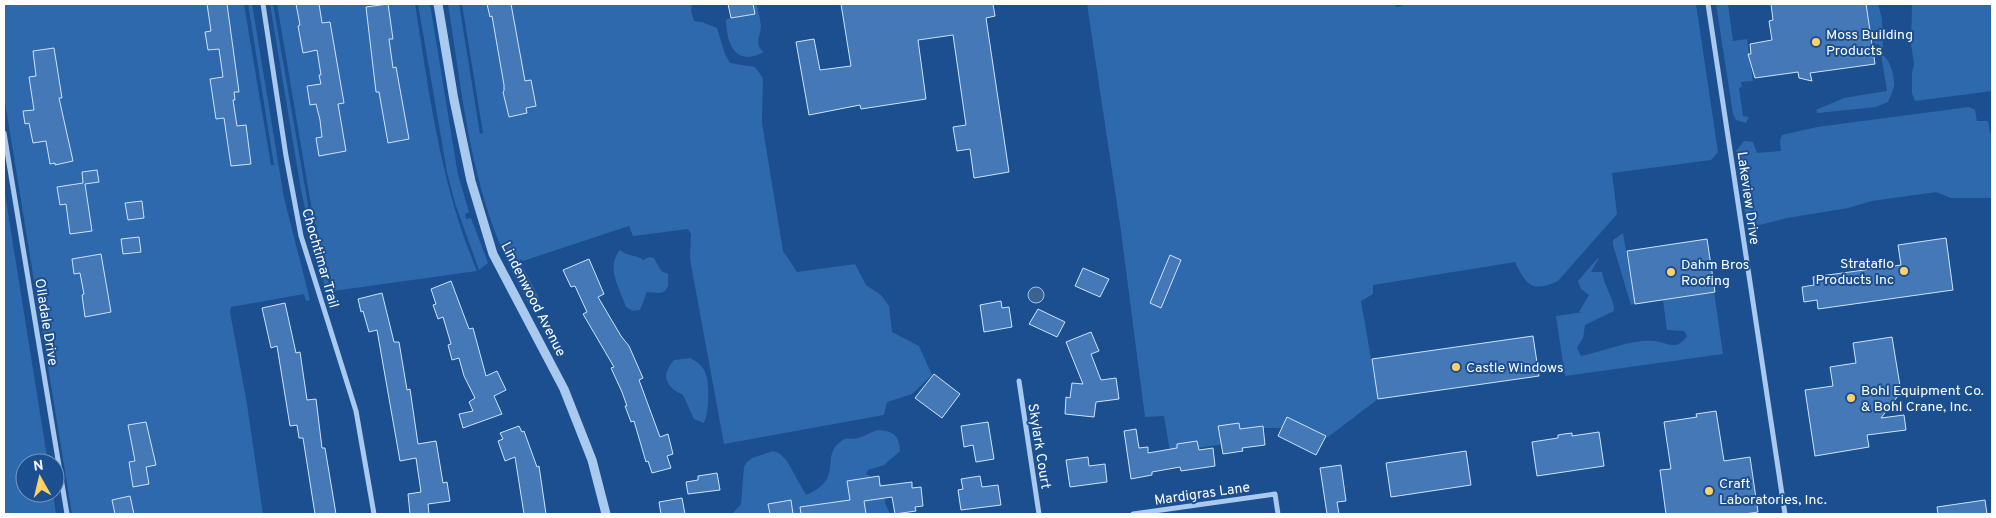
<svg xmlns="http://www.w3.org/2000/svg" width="1996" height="518" font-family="Overpass,sans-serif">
<rect width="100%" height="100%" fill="#1b4f8f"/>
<path fill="#2e69ad" d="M4,4H244L271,165H274L248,4H252L284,198L310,300L306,301L304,294L231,307L230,312L247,404L263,514H72L4,96Z
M270,4H273L310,216L335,307L330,305L310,231L301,190Z
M277,4H415C430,97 440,183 477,271L333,291L312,211Z
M418,4H430L458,175L469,212L465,214L466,219L471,218L488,263L479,270L455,203L447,172Z
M448,4H459L480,134L483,133L462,4H692L691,11L694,21L702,22L717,28L725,54L730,63L755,67L763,78L762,123L783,251L797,272L855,264L866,285L881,295L889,306L892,332L919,346L932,375L912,394L887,402L884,415L724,444L690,259L691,234L688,229L633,236L629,226L523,261L520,259V262L539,298L538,300L528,302C519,284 508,266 501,247C469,170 461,85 448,4Z
M753,4H757C758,11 760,18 761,25C761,36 753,44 764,52C736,67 727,45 726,21L727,19L755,14Z
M1087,4H1394L1397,7L1407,4H1696L1718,152L1711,160L1612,173L1617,214L1558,281C1532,293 1526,285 1515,262L1373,285V294L1361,301L1378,399L1328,437L1288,418L1282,428H1263L1262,425L1224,444L1170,452L1164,416L1145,417L1120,224Z
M1716,4H1728L1733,41L1747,39L1753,81L1741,82L1742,87L1739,88L1743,116L1749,117L1746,123L1736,120L1733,114Z
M1866,4H1878L1882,19L1883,49L1880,50L1879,44L1875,45L1871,36Z
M1912,4H1992V91L1915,101L1912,93V73L1914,64L1911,44Z
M1881,54C1890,58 1895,77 1894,86C1893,92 1890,97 1888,102L1876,107L1818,113L1816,110L1844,98L1887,91Z
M1969,107L1975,110L1977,121H1988L1990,133L1992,135V198H1951L1936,192L1872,201L1848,208L1787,218L1760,225L1750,223L1745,214L1736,151L1744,141L1753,142L1757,153L1781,151L1780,141L1782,135L1817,127Z
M4,188L48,463H25V493H53L56,514H4Z
M1623,233L1635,304L1631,305L1613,245V240Z
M620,250C628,257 636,254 643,260L649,257L654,258L661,271L668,274V286L665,291L660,293L647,292L640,310L633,311L626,307C620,288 605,268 620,250Z
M1599,258L1591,272H1602C1604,286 1614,298 1614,311L1585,325L1583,338L1577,348L1581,356C1601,352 1633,339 1653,341C1668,342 1676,352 1687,336L1684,331L1667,330L1663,300L1714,292L1723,354L1565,376L1556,316L1583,312H1579L1589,295L1581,289L1578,281L1597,259Z
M690,358C696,361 702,365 705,372C710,381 709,413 704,423L694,419L683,395C666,387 660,376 674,360Z
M880,430C895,432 899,436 900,451L884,465L868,470L866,474L876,479L884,486L885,503L890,514H732L741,504L744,467L747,462L752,458L773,451L779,453L787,461L806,495C846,479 818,455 843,440C848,437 853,440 858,438C866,436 871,431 880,430Z"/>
<path fill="#3c6290" stroke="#9cc4f0" d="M1028 295a8 8 0 1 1 16 0a8 8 0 1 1-16 0Z"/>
<path fill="#4478b7" stroke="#cfe3fa" d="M207,4H227L239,92H234L235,100H233L237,126L246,125L251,164L231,166L224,118L216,119L210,79L223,77L219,49L208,50L205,32L211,31Z
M296,4H319L322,23L330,22L344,103L338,104L346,151L319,156L316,138L322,137L320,120L316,104L310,105L307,86L321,84L319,75H321L317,50L303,53L298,26L300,25Z
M388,4L393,39H389L393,68L396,67L409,139L388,143L379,92H376L366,7Z
M487,4H511L525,81L531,80L536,106L526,108L527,113L509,117L503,92L504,91V85L492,16L490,17Z
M728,4H753L755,14L731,18Z
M841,4H993L995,16L986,18L1009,172L974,178L970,149L957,151L953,127L966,125L953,35L918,40L926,99L861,109L860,105L809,115L796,42L814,39L820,70L851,66Z
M1771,4H1866L1875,64L1810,73L1812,81L1799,78L1798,72L1755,78L1748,54H1751L1750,44L1772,40L1769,21L1773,20Z
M54,48L62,98H59L73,161L55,165V163L50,164L46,141L33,143L29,123L25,124L23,111L34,110L29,77L36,76L33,51Z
M97,170L99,182L85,184L92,231L70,234L66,204L60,205L57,187L83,183L82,172Z
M142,201L144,218L128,220L125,203Z
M139,237L141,252L123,254L121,239Z
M1946,238L1953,290L1818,309L1817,300L1804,302L1802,287L1814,285L1813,277L1901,265L1898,245Z
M1707,239L1715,292L1635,304L1627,251Z
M101,254L111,312L85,317L82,295L84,294L80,273L74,274L72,259Z
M1170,255L1181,260L1161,308L1150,303Z
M589,259L604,294L598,297L621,336L629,346L643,378L639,380L660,437L668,434L673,454L667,456L671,468L652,473L648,461L646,462L634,421L631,422L625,406H627L622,392L611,368L614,367L583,314L587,312L575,286L571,287L563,270Z
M1083,268L1109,279L1100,297L1075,286Z
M451,281L469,329L473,328L486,376L497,371L506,390L494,396L502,414L463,428L459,414L473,411L469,402L475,398L464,376L459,358L452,360L448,345L451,344L443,317L438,319L433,305L436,304L431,289Z
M382,293L394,342H399L407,390L410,389L418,444L436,441L443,483L447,482L450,501L428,504L429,514H410L408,494L421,492L416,458L400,461L377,330L369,332L363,311L361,312L358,299Z
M1001,301L1002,308L1009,307L1012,327L984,332L980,305Z
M285,303L296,353L300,352L307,400L316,399L322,448H325L336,514H315L303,438H299L297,425L290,426L277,346L271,348L262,308Z
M1038,309L1065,322L1057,337L1029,324Z
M1091,332L1099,351L1091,354L1101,380L1116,378L1119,399L1096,402L1094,417L1065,414L1066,397L1070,398L1072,383L1083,384L1066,342Z
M1533,336L1539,376L1378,399L1372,359Z
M1892,337L1901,392L1881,418L1904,415L1906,430L1867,435L1869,447L1815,456L1805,390L1833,386L1830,367L1856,363L1853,343Z
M934,374L960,394L942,418L915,398Z
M1716,411L1724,461L1750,457L1758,512L1745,514H1666L1660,470L1671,469L1664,422L1697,417L1696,414Z
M1287,417L1326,436L1316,455L1278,436Z
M146,422L156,465L146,467L149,484L133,487L129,462L135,461L128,425Z
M988,422L994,459L976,462L973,445L964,447L961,426Z
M1239,423L1240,429L1263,426L1265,445L1242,448L1243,451L1223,454L1218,426Z
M519,426L522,432L524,431L537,467L539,466L546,514H524L515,457L505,461L498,441L503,439L500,433Z
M1136,429L1139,448L1148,447V453L1177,448V444L1197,441L1199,450L1213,448L1215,466L1181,471L1180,467L1152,472V475L1131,479L1124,431Z
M1599,432L1604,466L1537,476L1532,442L1558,438V435L1564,434L1572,433V436Z
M1466,451L1471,485L1391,497L1386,463Z
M1088,457L1089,466L1105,464L1107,482L1070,487L1066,460Z
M1341,465L1346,501L1337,502L1339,514H1327L1320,468Z
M717,473L720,490L688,494L686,482L698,480V476Z
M879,476L880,486L912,482V488L921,487L923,506L915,507L916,511L895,514L892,497L864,501L866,514H801L800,507L850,500L847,481Z
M980,476L982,487L998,485L1001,505L961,510L958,490L963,489L961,479Z
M130,496L134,514H115L112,500Z
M682,498L685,514H661L659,502Z
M791,500L793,514H770L768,504Z
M1985,500L1987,514H1938L1937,507Z"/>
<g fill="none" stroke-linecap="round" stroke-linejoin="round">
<path stroke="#a9c9ee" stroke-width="5" d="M263,4L286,156L301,236L356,411L374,514
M1708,4L1785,514
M4,133L67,514
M1019,381L1039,514
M1133,514L1275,494L1278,514"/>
<path stroke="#a9c9ee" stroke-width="9" d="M438,4L454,100L471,181L493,254L564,389L592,460L606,514"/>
</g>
<g fill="#ffd166" stroke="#1b4f8f" stroke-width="2">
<circle cx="1816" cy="42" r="5"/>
<circle cx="1904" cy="271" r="5"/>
<circle cx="1671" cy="272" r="5"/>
<circle cx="1456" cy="367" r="5"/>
<circle cx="1851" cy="398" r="5"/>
<circle cx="1709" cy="491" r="5"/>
</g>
<g text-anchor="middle" stroke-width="4" stroke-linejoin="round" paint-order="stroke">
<g font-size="14" fill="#fff" stroke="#1b4f8f" text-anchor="start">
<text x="1826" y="39">Moss Building<tspan x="1826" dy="16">Products</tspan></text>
<text x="1894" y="268" text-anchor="end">Strataflo<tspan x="1894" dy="16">Products Inc</tspan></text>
<text x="1681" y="269">Dahm Bros<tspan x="1681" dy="16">Roofing</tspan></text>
<text x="1466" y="372">Castle Windows</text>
<text x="1861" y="395">Bohl Equipment Co.<tspan x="1861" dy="16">&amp; Bohl Crane, Inc.</tspan></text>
<text x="1719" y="488">Craft<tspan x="1719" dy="16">Laboratories, Inc.</tspan></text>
</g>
<g font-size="14" fill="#fff" stroke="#1b4f8f">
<text transform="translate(1749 198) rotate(82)" y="5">Lakeview Drive</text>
<text transform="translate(321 258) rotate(74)" y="5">Chochtimar Trail</text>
<text transform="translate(534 299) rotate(63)" y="5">Lindenwood Avenue</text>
<text transform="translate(47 322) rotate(81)" y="5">Olladale Drive</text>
<text transform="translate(1040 446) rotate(81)" y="5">Skylark Court</text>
<text transform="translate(1202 493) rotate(-8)" y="5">Mardigras Lane</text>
</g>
</g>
<rect width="1996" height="518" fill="none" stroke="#ffffff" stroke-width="10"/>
<g transform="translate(40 478) rotate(352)"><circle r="24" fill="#1b4f8f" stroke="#7695bc"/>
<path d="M0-4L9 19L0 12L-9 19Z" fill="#ffd166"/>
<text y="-8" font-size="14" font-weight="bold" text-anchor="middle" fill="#ffffff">N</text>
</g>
</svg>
